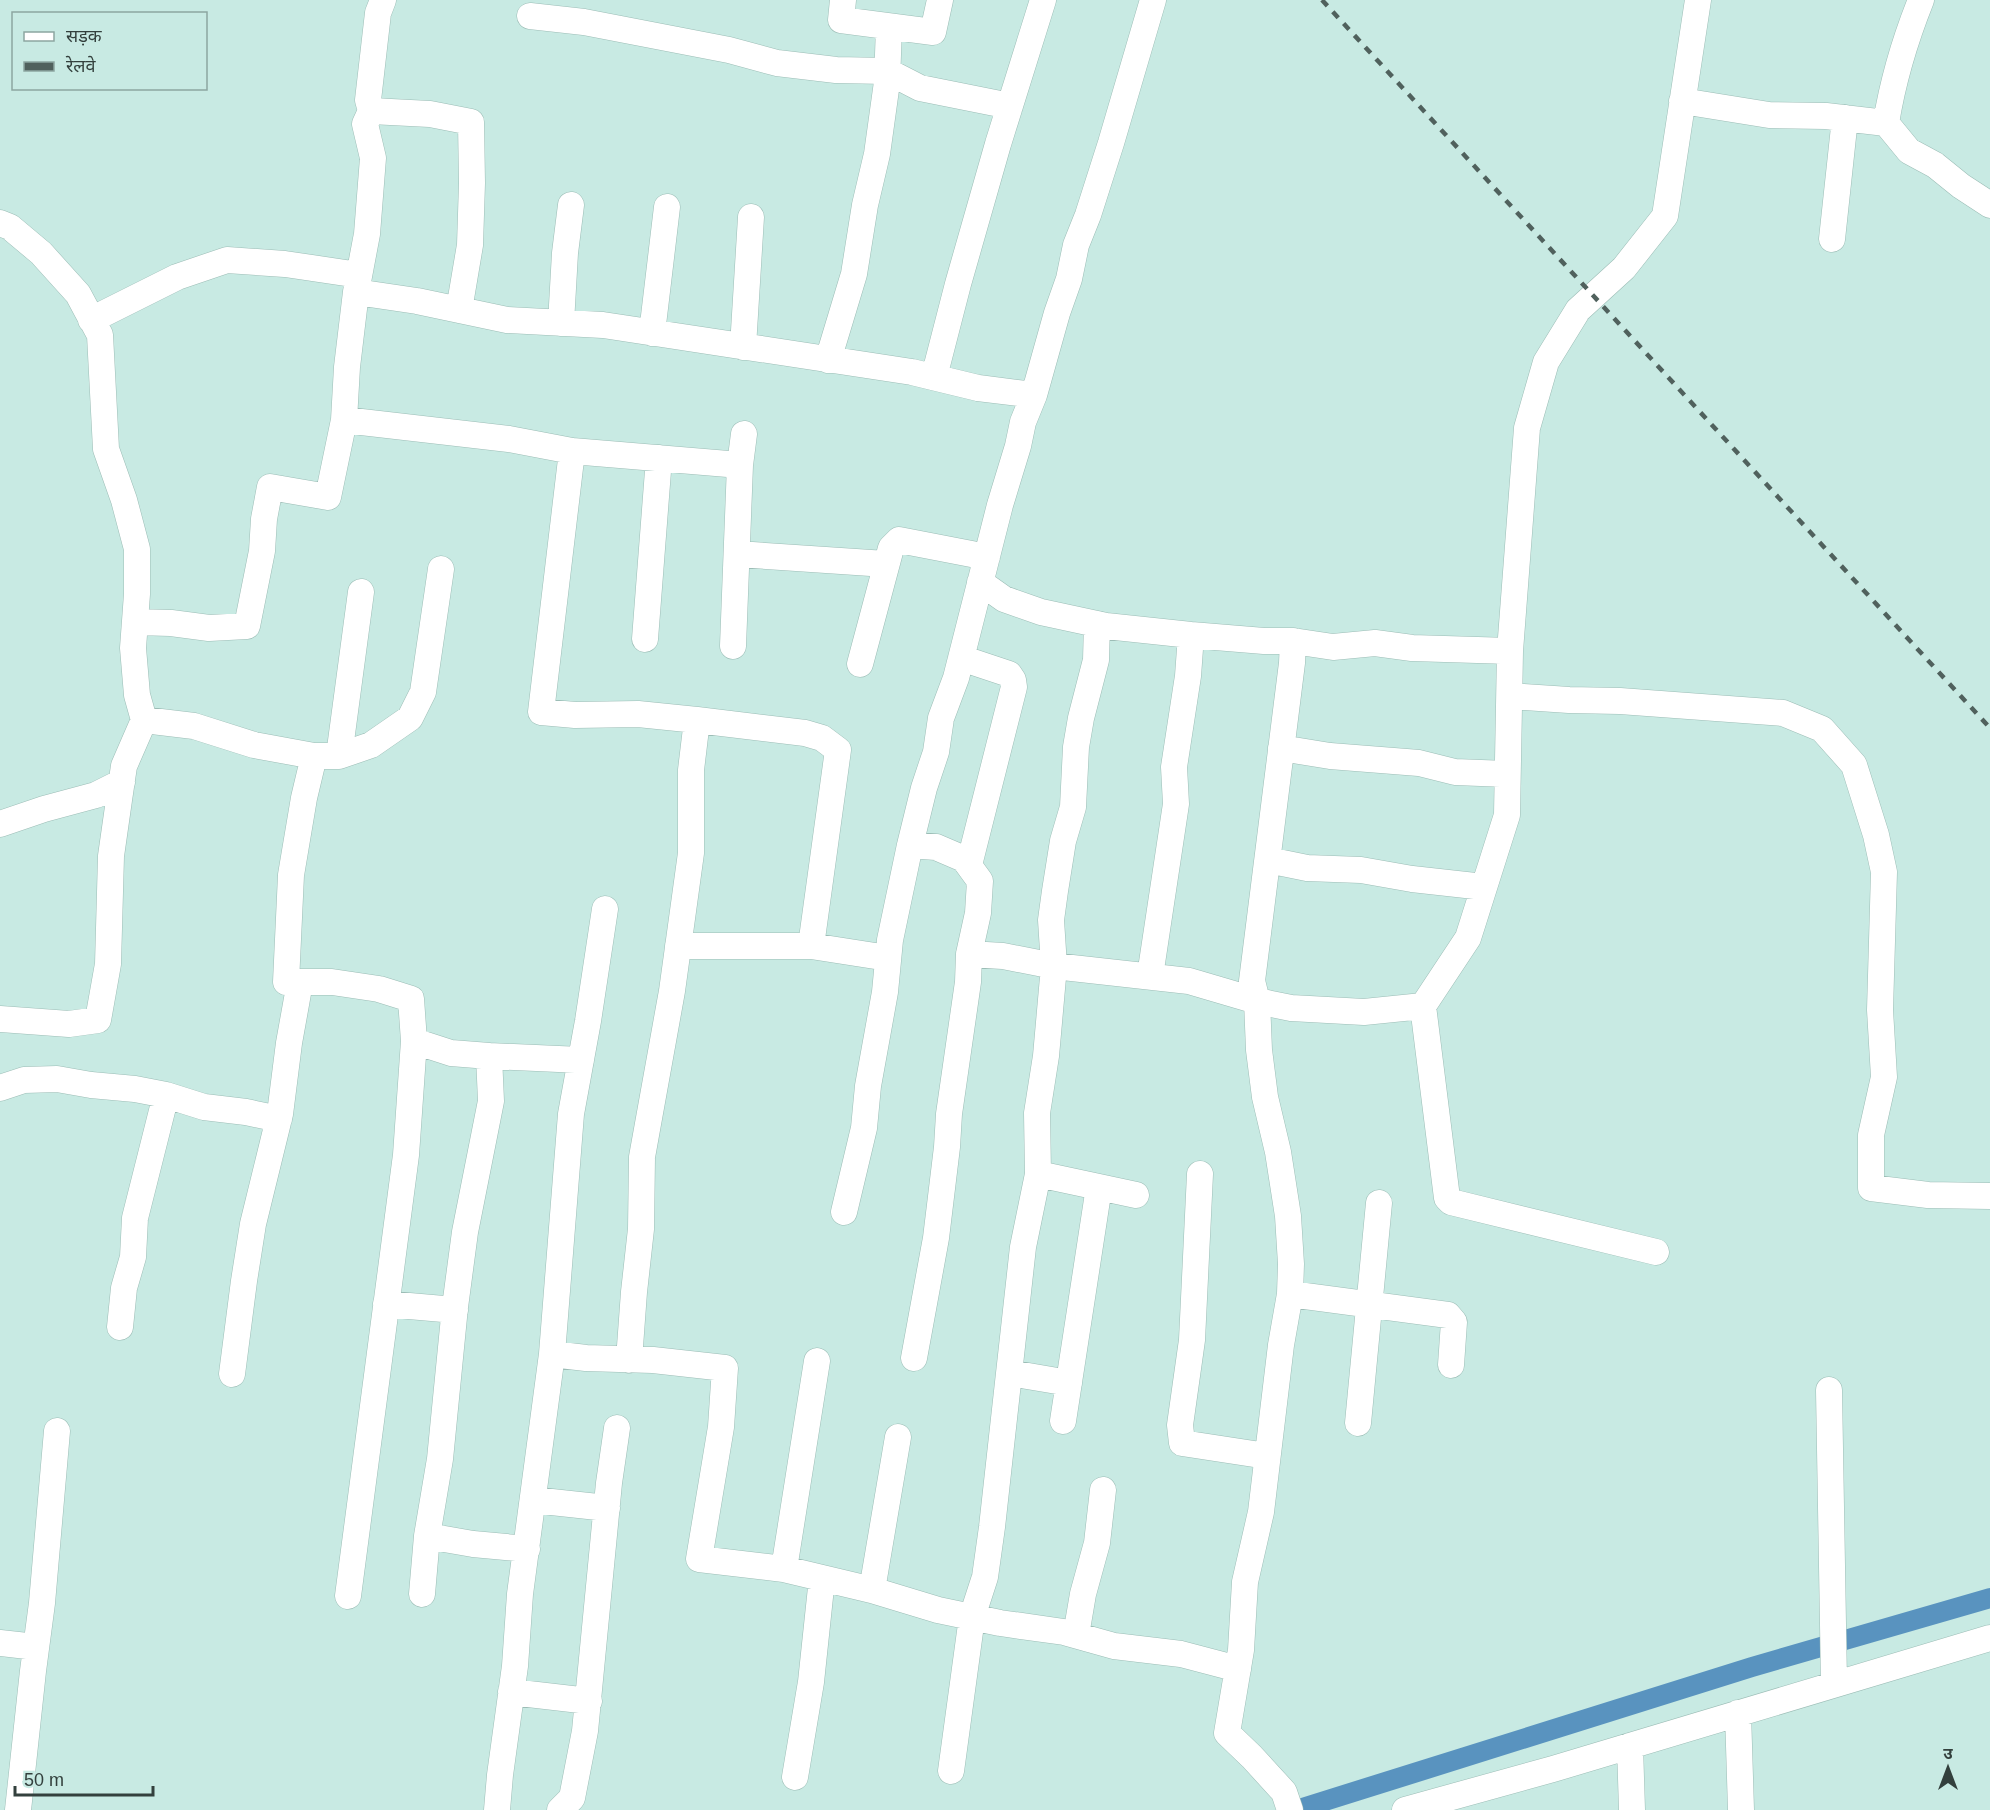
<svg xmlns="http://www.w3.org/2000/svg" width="1990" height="1810" font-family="Arial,'Noto Sans Devanagari',sans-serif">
<rect width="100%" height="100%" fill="#c8eae3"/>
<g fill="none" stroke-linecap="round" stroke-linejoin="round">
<path stroke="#5993bf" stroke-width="20" d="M1296,1810L1752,1667L1990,1598"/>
<defs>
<path id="minor" d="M383,0L378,13L368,100L371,111L365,124L373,158L367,234L356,292L417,301L507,320L603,325L912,372L978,388L1034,395
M843,0L841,20L933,32L940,0
M530,16L584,22L729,50L777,63L836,70L887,71L920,88L1010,106
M1682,101L1769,115L1826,116L1886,123C1893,80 1905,40 1921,0
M371,111L430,114L471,122L472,183L470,245L459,310
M1886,123L1909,151L1935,165L1961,186L1990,205
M0,223L10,227L41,253L78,294L100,335L106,449L124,500L137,549V594L133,648L137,695L144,720L194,726L254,745L314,756L304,798L291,875L286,982H332L379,989L411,999L414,1041L451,1053L489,1056L491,1101L465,1232L455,1307L440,1459L427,1536L473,1544L527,1549
M1832,239L1845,118
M91,320L177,277L227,260L285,264L359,275
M561,323L565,253L571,205
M652,333L667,207
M743,347L751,217
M828,360L854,274L865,205L877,154L887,82L889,27
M934,377L958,284L998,144L1043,0
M344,420L509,439L572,451L740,465
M572,451L541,712L575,715L638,714L697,720L691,770V853L672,991L642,1157L641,1229L634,1292L629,1360
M737,554L886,564
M980,582L1004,599L1041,612L1106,626L1191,635L1264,641H1293L1333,647L1375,643L1412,648L1510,651
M135,622L171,623L209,628L247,626L262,551L264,519L270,487L328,497L344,420L347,367L356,292
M645,639L659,458
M733,646L740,465L744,434
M961,658L1009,674L1013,680L1014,687L969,865
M860,664L891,548L899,540L987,557
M1510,696L1569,700L1620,701L1783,713L1822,729L1854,765L1876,835L1884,872L1880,1010L1884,1077L1871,1135V1188L1928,1195L1990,1196
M697,720L805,733L822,738L838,750L811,946
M1281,748L1330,756L1419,763L1455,772L1507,774
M314,756H339L371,745L410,718L423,692L441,569
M339,756L361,592
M0,824L44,809L96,795L122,782
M910,845L924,788L936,752L941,718L956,678L1000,505L1018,446L1023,422L1034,395L1057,313L1069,279L1076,245L1088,215L1111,143L1153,0
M1268,860L1307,868L1361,870L1412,879L1484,887
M678,946H811L888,958
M969,954L1003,956L1054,966L1051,920L1055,891L1063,841L1073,807L1076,747L1081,718L1096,660L1097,624
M1150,976L1176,804L1174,767L1188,676L1191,635
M1257,1001L1252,981L1292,663L1293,641
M1423,1006L1447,1198L1451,1202L1656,1252
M0,1019L69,1024L98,1020L108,964L111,856L119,800L124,766L144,720
M489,1056L581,1060
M0,1088L24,1080L57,1079L91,1085L135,1089L166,1095L204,1107L246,1112L279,1119
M1038,1174L1136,1195
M1200,1174L1192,1340L1180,1425L1182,1443L1267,1456
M844,1212L864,1128L868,1086L885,992L890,940L910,845L936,847L964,859L980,881L978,913L969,954L968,982L949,1114L947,1147L936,1238L914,1358
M1290,1294L1448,1315L1454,1322L1451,1365
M386,1304L455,1310
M120,1327L124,1288L133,1257L135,1218L166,1095
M552,1354L571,1114L588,1021L605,909
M1010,1373L1069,1383
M232,1374L244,1281L253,1224L280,1114L289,1043L300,982
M1829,1390L1834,1683
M1063,1421L1099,1187
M1358,1423L1379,1203
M533,1500L607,1508
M784,1569L817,1361
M872,1590L898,1437
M422,1594L427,1536
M348,1596L406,1155L414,1041
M1076,1635L1083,1594L1097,1543L1103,1490
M0,1643L36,1647
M511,1692L589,1701
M1738,1713L1741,1810
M1630,1746L1632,1810
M951,1771L972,1617L985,1577L992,1527L1023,1247L1038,1174L1037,1113L1046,1056L1054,966L1189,981L1257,1001
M795,1777L811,1682L822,1578
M18,1810L33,1671L42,1603L57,1431
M497,1810L500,1775L515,1666L520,1594L552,1354L586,1358L653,1360L725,1368L721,1427L699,1559L784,1569L872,1590L938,1610L1000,1623L1064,1632L1114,1646L1181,1654L1238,1669
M560,1810L572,1798L585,1731L609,1483L617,1428
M1290,1810L1284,1792L1252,1757L1227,1733L1241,1650L1245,1582L1261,1512L1281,1345L1290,1294L1291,1264L1288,1216L1278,1152L1265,1097L1259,1050L1257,1001L1291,1008L1364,1012L1423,1006L1468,938L1507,815L1510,651L1527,428L1546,362L1578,310L1624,268L1665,216L1698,0
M1405,1810L1553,1769L1990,1638"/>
</defs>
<use href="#minor" stroke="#9cbdb6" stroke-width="27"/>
<use href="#minor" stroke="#fff" stroke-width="26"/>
<path stroke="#50615d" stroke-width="4.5" stroke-dasharray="8 8" stroke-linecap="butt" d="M1322,0L1990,728"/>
</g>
<rect x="12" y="12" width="195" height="78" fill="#c8eae3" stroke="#8ca6a1" stroke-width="1.5"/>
<rect x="24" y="32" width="30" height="9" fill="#ffffff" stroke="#8ca6a1" stroke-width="1.5"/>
<text x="66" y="42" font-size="18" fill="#33403d">सड़क</text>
<rect x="24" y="62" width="30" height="9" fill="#50615d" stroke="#8ca6a1" stroke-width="1.5"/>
<text x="66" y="72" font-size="18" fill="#33403d">रेलवे</text>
<g transform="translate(1948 1768)" stroke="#c8eae3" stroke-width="4.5" paint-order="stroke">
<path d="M0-4.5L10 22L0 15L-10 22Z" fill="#33403d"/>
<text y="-9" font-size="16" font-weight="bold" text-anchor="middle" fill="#33403d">उ</text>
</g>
<path d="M15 1786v9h138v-9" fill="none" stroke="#33403d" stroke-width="3"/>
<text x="24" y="1786" font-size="18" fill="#33403d" stroke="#c8eae3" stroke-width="4.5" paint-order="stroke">50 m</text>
</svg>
